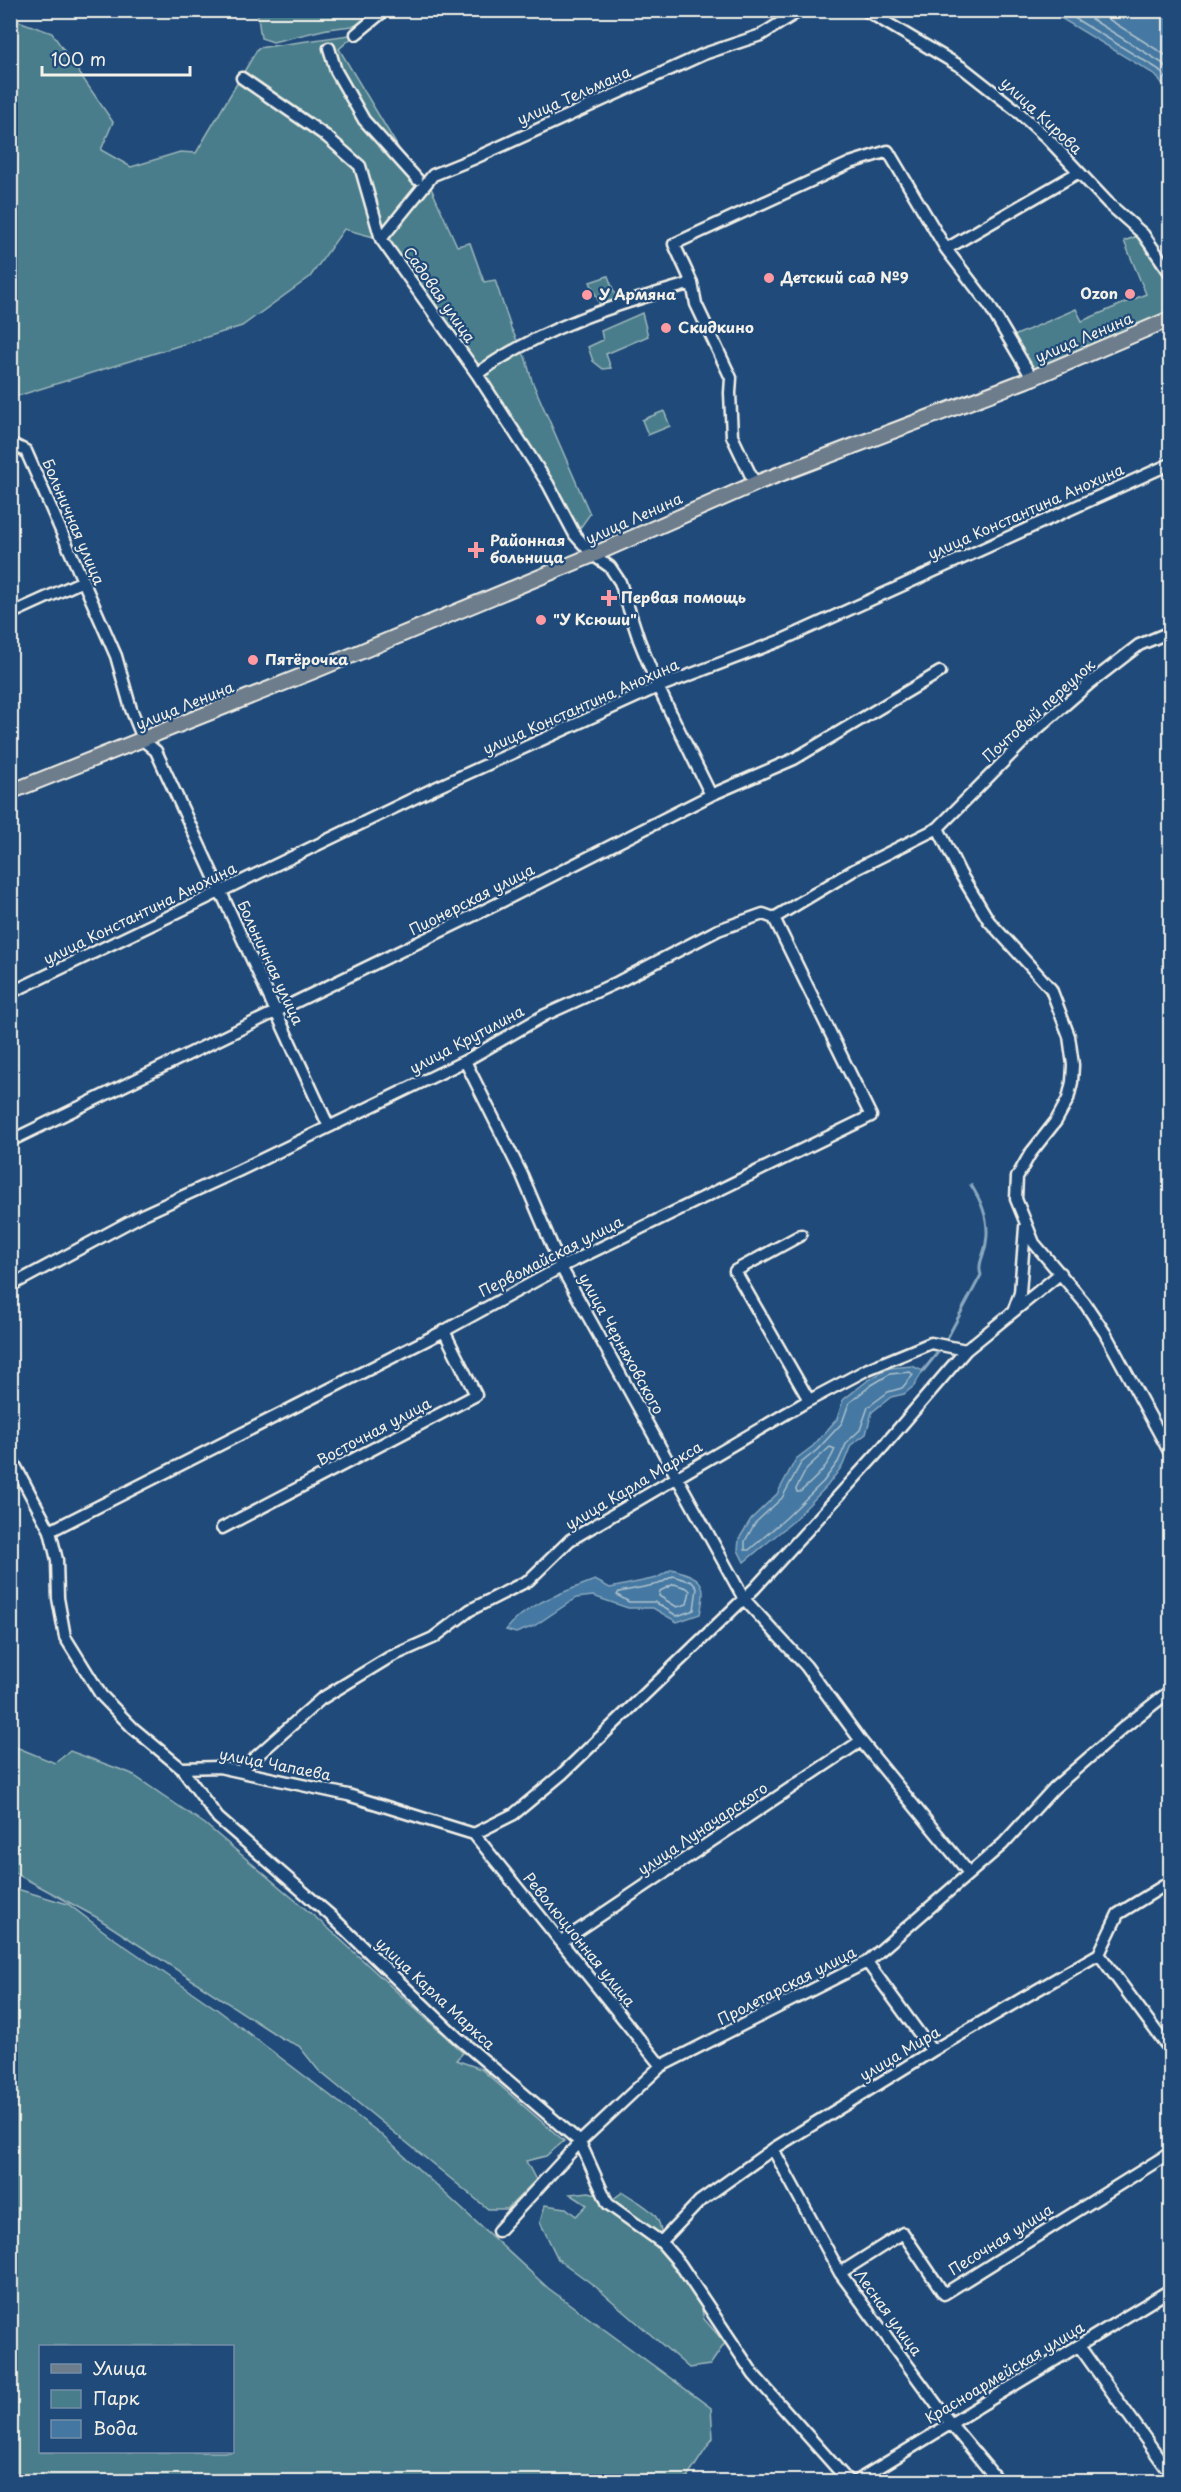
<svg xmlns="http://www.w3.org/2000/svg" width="1181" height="2492" font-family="'Playpen Sans',sans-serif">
<rect width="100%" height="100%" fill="#1f4a7a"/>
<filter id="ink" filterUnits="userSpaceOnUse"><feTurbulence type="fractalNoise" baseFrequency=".0167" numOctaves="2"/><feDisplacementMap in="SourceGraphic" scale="12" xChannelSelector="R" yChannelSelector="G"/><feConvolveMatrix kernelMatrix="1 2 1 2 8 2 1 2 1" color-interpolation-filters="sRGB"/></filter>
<g filter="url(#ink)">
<path fill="#487d8c" stroke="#9eb7ba" stroke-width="1.5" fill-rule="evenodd" d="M257,11H372L369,24L327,29L273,42L261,38Z
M10,18L52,33L113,122L101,150L131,167L180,152L196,153L258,48L356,34L339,49L417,179H427L457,246L470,243L484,282L495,280L511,328L526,359L532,381L590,514L575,535L548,484L381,239L344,229L310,277L242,326L11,398Z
M1143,234L1170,273V319L1032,378L1012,343L1016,335L1076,309L1082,321L1146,294L1124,241Z
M608,276L617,300L601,307L590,282Z
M642,313L648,336L606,354L611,368L603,369L593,361L588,347L603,340L601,331Z
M664,411L670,426L648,435L642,420Z
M11,1745L55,1763L70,1751L130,1773L205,1824L328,1928L463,2053L456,2060L481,2069L564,2141L546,2156L526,2161L536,2180L507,2209H488L319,2071L299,2046L281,2038L96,1917L11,1871Z
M10,1887L68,1904L109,1935L218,2010L378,2132L548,2288L711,2408L713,2438L685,2481H11ZM40,2346H232V2452H40Z
M589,2192L613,2199L623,2192C645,2207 664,2212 661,2242L697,2288L704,2319L725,2343L710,2365L689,2368L596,2287L558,2259L540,2222L545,2205L566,2208L576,2216L587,2205L570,2194Z"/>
<path fill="#4478a2" stroke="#8aa8be" stroke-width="1.5" d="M1049,11H1170V92L1154,74Z
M912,1366L923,1371L914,1386L904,1394L891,1397L872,1412L866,1434L851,1445L843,1465L827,1486L791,1523L744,1562L738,1550L739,1539L751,1519L777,1494L796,1459L813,1446L837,1419L843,1400L867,1381L889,1368Z
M672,1569C703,1578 707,1582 700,1614L677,1622L653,1608H628L593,1596L576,1598L534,1626L516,1633L506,1630C527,1603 562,1593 595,1580L610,1588L657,1578Z"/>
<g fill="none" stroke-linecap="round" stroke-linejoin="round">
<path stroke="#aec1cc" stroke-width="1.5" d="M1061,10L1158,69L1170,83
M1077,10L1162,63L1170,72
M1094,10L1170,58
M910,1372L913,1375L902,1388L888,1392L868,1407L860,1430L847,1442L838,1462L823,1482L786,1518L749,1550H745V1541L755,1523L782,1498L801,1463L817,1450L842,1423L849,1403L870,1386L890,1374Z
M830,1447L835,1449C828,1467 814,1480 800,1492H797L796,1489L807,1468Z
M673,1576L692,1582L697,1588L694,1610L677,1616L655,1602H629L617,1595L619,1592L659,1584Z
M674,1584L687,1588L690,1591L687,1604L677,1607L659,1596L660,1591Z"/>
<path stroke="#8aa8be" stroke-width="3" d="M923,1371L943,1346L981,1275C977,1263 985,1254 986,1243C990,1222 982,1202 971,1185"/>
<defs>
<path id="minor" d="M865,10L963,68L1015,109L1047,138L1109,204L1143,234L1170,273
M356,34L385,10
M329,48L336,71L364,120L417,179
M242,78L326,136L360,166L381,239L477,374L548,484L575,535L593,555L610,567L620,582L639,640L658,687L711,795
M381,239L433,175L475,158L704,54L761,35L801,10
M946,249L1079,172
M477,374C540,328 617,304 692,283
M10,443L26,451L116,656L131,709L144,741L156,751L329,1127
M759,482L752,478L732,436L730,393L731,378L696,304L692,283L674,244L850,163L888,151L946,249L989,305L1032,378
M10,614L83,581
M938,828L960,873L989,921L1051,989L1069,1036L1073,1065L1072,1082L1068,1099L1056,1121L1030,1154L1017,1177L1016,1199L1034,1243L1084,1302L1105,1333L1170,1453
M10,993L433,789L658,687L782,640L1170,464
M465,1061L522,1175L561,1267L744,1599L806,1666L861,1741L969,1873
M10,1141L493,906L711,795L794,759L940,672
M801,1235L735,1271L809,1400
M10,1286L144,1214L238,1171L465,1061L545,1015L618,982L718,930L763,914L774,918L854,870L938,828L1028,737L1090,683L1139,645L1170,632
M1013,1312L1020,1293L1025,1227
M10,1456L50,1531L57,1560L58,1598L65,1637L101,1695L133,1728L181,1768L218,1818L330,1915L458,2038L580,2142L608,2204L661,2242
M222,1528L476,1395L444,1331
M50,1531L444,1331L561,1267L871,1116L774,918
M181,1768L219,1767L348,1795L474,1834
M240,1771L321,1699L390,1657L433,1638L470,1610L529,1580L570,1540L804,1403L868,1369L931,1343L966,1350L1061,1273
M474,1834L514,1814L562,1774L755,1588L882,1448L966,1350
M474,1834L661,2066
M561,1942L861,1741
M1099,1954L1170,2050
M867,1962L932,2051
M773,2149L840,2273L950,2423L999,2482
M498,2231L580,2142L661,2066L867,1962L1003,1844L1054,1788L1123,1728L1170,1691
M840,2273L903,2233L944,2294L1170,2153
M1079,2346L1170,2473
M849,2482L754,2375L680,2264L661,2242L700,2201L773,2149L932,2051L1099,1954L1118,1914L1170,1882
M855,2482L1170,2290"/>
<path id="major" d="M10,792L314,671L593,555L759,482L1032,378L1170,319"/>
</defs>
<use href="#minor" stroke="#f4f1e8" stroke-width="15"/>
<use href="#major" stroke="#f4f1e8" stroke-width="18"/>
<use href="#minor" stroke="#1f4a7a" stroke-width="10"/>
<use href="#major" stroke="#6d7d8c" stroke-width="14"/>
</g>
</g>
<g fill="#ff9aa2" stroke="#1f4a7a" stroke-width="2">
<circle cx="769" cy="278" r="6"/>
<circle cx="1130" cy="294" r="6"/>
<circle cx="587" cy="295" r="6"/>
<circle cx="666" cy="328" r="6"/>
<path d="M473 541h6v6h6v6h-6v6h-6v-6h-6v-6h6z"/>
<path d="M606 589h6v6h6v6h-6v6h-6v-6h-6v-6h6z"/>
<circle cx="541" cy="620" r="6"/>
<circle cx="253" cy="660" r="6"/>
</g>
<g text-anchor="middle" stroke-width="4.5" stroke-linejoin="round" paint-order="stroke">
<g font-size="15" fill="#f4f1e8" stroke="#1f4a7a">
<text transform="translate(574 96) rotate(-24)" y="5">улица Тельмана</text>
<text transform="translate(1041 116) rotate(43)" y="5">улица Кирова</text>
<text transform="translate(439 295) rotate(55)" y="5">Садовая улица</text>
<text transform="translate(1084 338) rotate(-23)" y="5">улица Ленина</text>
<text transform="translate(1026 512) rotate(-24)" y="5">улица Константина Анохина</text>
<text transform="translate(634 519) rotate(-24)" y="5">улица Ленина</text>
<text transform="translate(73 522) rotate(67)" y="5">Больничная улица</text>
<text transform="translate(185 706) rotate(-22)" y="5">улица Ленина</text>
<text transform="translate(581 707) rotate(-24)" y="5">улица Константина Анохина</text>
<text transform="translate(1039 711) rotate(-42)" y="5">Почтовый переулок</text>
<text transform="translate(472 900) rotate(-27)" y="5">Пионерская улица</text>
<text transform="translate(140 914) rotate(-26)" y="5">улица Константина Анохина</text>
<text transform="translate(270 963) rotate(65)" y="5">Больничная улица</text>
<text transform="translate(467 1040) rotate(-28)" y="5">улица Крутилина</text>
<text transform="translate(551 1257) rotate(-27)" y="5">Первомайская улица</text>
<text transform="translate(621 1344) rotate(61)" y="5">улица Черняховского</text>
<text transform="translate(374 1432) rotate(-28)" y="5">Восточная улица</text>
<text transform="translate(634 1486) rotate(-31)" y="5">улица Карла Маркса</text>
<text transform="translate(275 1765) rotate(11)" y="5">улица Чапаева</text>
<text transform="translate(703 1829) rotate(-34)" y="5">улица Луначарского</text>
<text transform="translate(579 1940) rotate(51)" y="5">Революционная улица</text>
<text transform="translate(787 1986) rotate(-27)" y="5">Пролетарская улица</text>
<text transform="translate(435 1994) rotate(43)" y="5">улица Карла Маркса</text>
<text transform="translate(900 2054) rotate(-31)" y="5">улица Мира</text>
<text transform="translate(1001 2240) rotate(-32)" y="5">Песочная улица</text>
<text transform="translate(888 2313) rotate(54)" y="5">Лесная улица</text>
<text transform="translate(1005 2373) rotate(-31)" y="5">Красноармейская улица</text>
</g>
<g font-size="15" font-weight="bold" fill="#f4f1e8" stroke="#1f4a7a" text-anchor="start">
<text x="781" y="283">Детский сад №9</text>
<text x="1118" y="299" text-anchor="end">Ozon</text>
<text x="599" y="300">У Армяна</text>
<text x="678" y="333">Скидкино</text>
<text x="490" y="546">Районная<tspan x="490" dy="17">больница</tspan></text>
<text x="621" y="603">Первая помощь</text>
<text x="553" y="625">"У Ксюши"</text>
<text x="265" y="665">Пятёрочка</text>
</g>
</g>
<rect width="1181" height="2492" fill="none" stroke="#1f4a7a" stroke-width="36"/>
<rect x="18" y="18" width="1145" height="2456" fill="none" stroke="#f4f1e8" stroke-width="2" filter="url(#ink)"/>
<rect x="39" y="2345" width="195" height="108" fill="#1f4a7a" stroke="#748da6" stroke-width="1.5"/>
<rect x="51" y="2364" width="30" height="9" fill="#6d7d8c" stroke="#748da6" stroke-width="1.5"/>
<text x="93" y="2375" font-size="18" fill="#f4f1e8">Улица</text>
<rect x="51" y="2390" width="30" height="18" fill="#487d8c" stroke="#748da6" stroke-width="1.5"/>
<text x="93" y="2405" font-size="18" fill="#f4f1e8">Парк</text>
<rect x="51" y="2420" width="30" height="18" fill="#4478a2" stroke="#748da6" stroke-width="1.5"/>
<text x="93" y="2435" font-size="18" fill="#f4f1e8">Вода</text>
<path d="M42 66v9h148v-9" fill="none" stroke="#f4f1e8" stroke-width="3"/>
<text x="51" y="66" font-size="18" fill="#f4f1e8" stroke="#1f4a7a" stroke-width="4.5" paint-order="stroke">100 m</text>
</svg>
